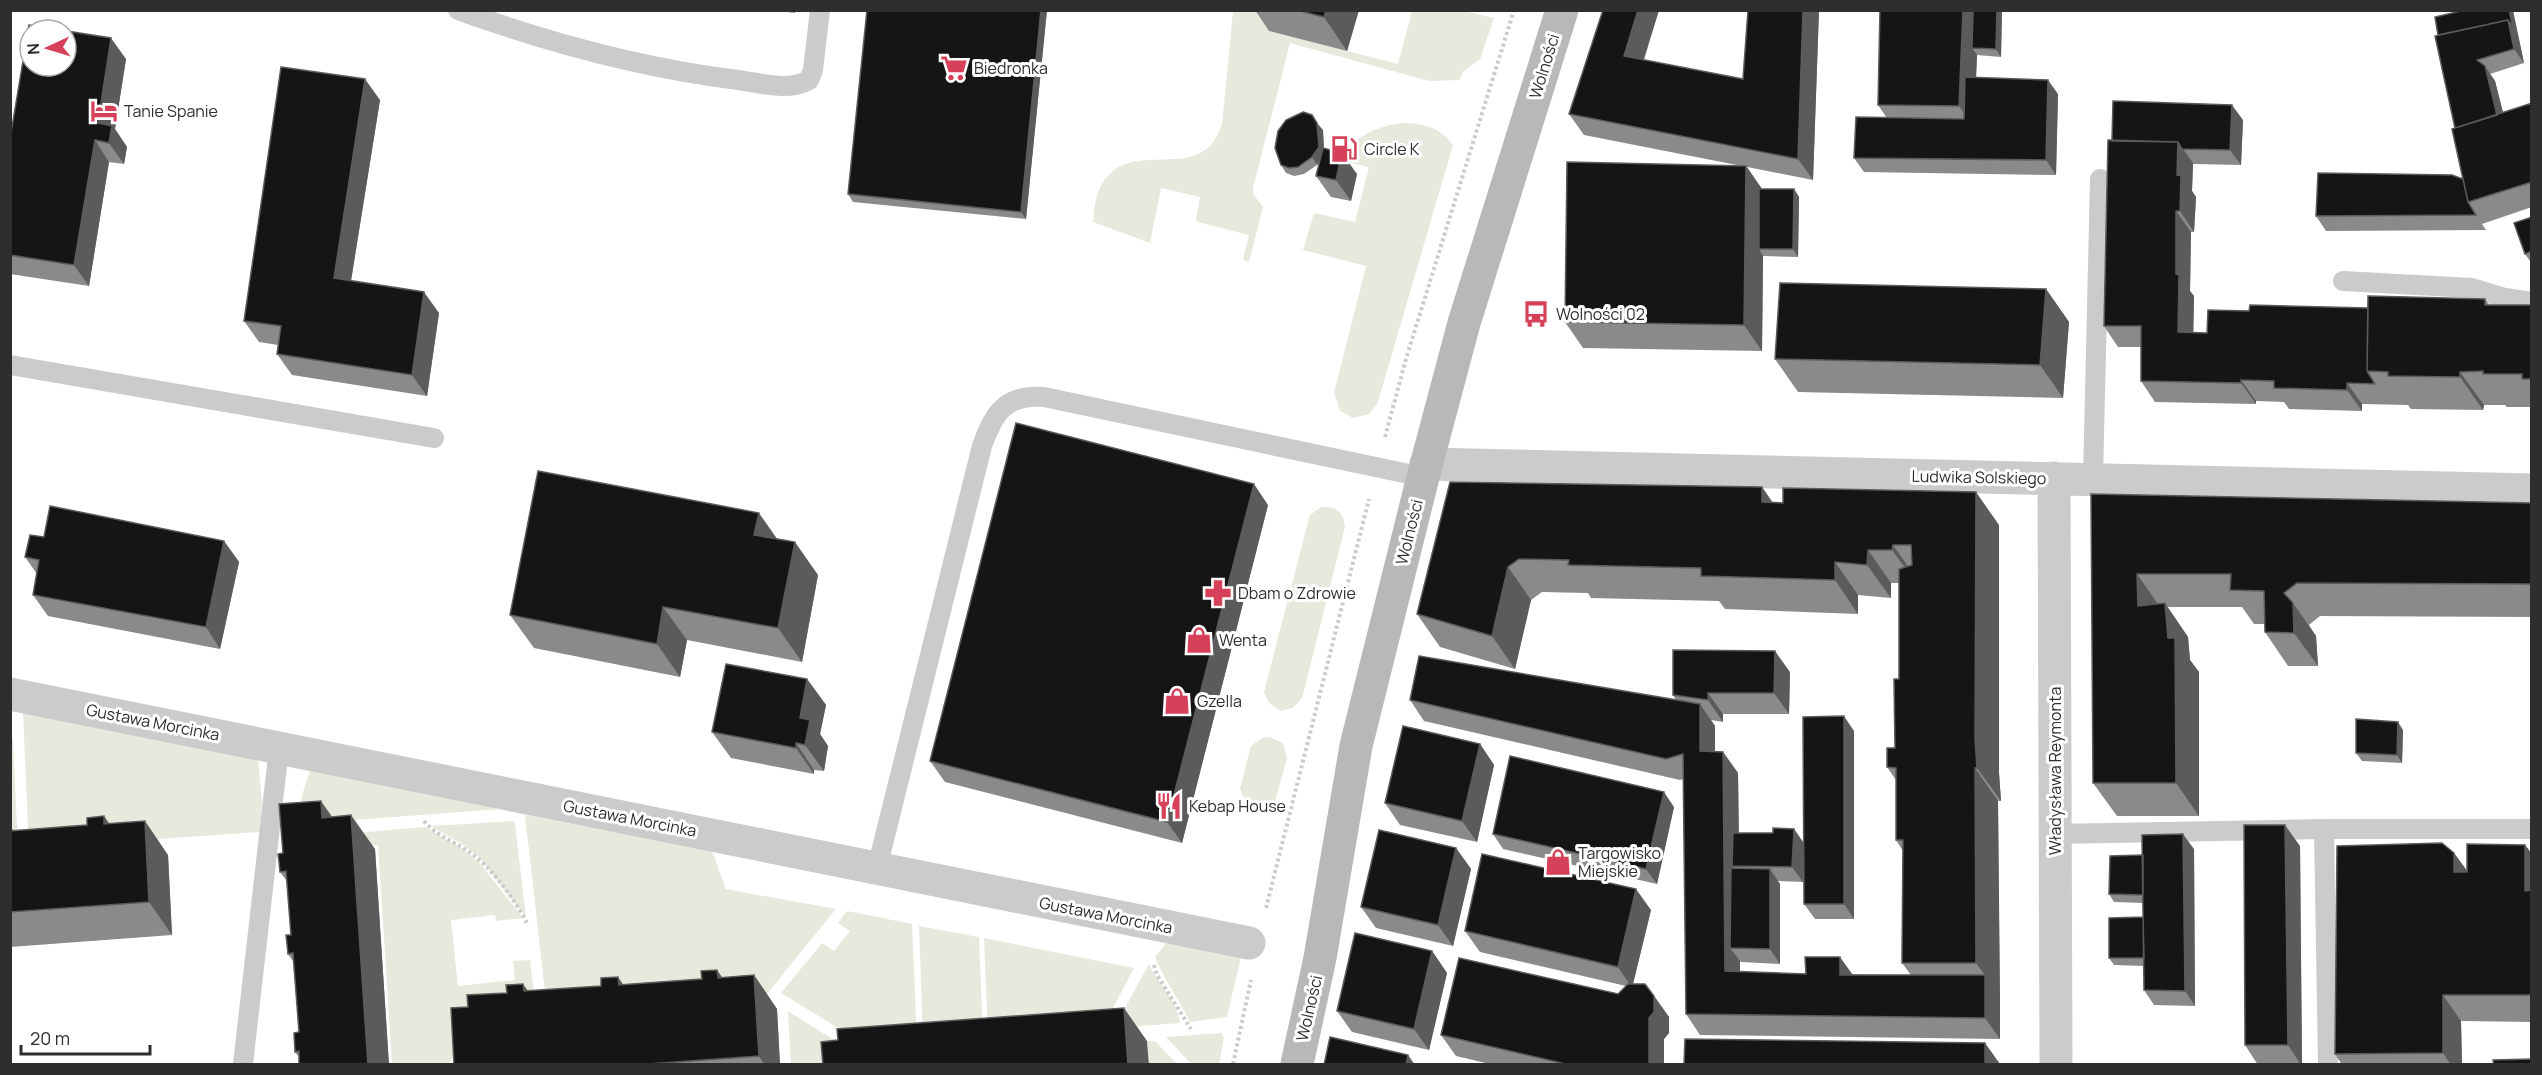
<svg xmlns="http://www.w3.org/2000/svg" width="2542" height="1075" font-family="Manrope,sans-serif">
<rect width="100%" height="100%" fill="#fff"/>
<path fill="#e6eadd" d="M1233,11H1275L1269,31L1398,64L1412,11H1464L1494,18L1480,59L1463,72L1459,80L1429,81L1290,43L1253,188V194L1263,207L1249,262L1243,260L1249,235L1198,222L1196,219L1200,197L1161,188L1150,243L1093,222C1094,215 1094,206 1096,199C1118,124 1201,194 1222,124Z
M1406,123C1425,124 1441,128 1453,145L1378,402L1369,414L1353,418L1340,411L1334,393L1366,266L1303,250L1314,213L1355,222L1369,167L1339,160C1355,136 1377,125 1406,123Z
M1321,507C1336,506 1344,512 1345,527L1302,698L1293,708L1281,711L1269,703L1264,692L1308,522L1310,515Z
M23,713L258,760L262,802L260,832L29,848Z
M1270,737L1283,743L1287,758L1275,802L1257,808L1245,801L1240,789L1251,746L1262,738Z
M11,738L13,739L18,849L11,850Z
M310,771L501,809L299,824L302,795Z
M525,815L712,851L726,889L836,909L766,995L547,1010Z
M513,821L515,824L526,918L480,858L462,844L431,826Z
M425,827L463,849L478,861L523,918L496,921L495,915L451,920L458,986L515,980L513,961L530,960L536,1010L473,1014L449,1064H392L378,845L345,848L344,834Z
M847,911L912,924L917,1040L866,1045L781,993L822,943L834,951L850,931L838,923Z
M919,926L979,937L983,1036L923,1040Z
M984,938L1134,968L1102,1029L988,1036Z
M1167,942L1241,957L1227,1017L1190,1022C1179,999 1164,980 1155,957Z
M1149,964C1158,984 1177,1000 1180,1023L1114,1028Z
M788,1011L850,1050L830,1064H791Z
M1222,1033L1224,1038L1219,1064H1191L1166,1037Z
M1147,1041H1155L1177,1064H1149Z"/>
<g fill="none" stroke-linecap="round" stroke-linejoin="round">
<path stroke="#cbcbcb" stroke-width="4" stroke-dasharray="3 3" stroke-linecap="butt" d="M1385,437L1406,359L1514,10
M424,821C437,836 455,842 471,853C493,869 514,899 527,923
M1266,908L1369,499
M1154,965L1157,975L1191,1029
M1233,1064L1251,980"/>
<path stroke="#cbcbcb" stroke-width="20" d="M458,10C549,43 642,68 738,80C761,83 788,92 809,80L813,70L820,10
M2343,281L2472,288L2505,298L2532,302
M10,365L434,438
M2093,479L2100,179
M2324,829L2328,1064
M2055,834L2324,829H2532
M877,868L982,446C994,413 1005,394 1044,397L1423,477
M243,1064L279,748"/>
<path stroke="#cbcbcb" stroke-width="33" d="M1426,464L2532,490
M2054,478L2056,1064
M10,694L1249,943"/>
<path stroke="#b8b8b8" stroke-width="33" d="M1297,1064L1320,958L1356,746L1423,477L1464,323L1562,10"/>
</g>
<path fill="#8a8a8a" d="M771,10H795V13Z
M1047,10L1026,219L853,202L848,194Z
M1255,10H1359L1347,51L1269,31Z
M1659,10L1644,60L1743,79L1748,10H1819L1813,180L1747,167L1762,189H1794L1799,197L1798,257L1763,256L1762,351L1583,348L1565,322L1742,166L1584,135L1569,114Z
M1880,10H2002L2001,57L1977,55L1976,77L2058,94L2056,175L1864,172L1854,158L1887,118L1878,105Z
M2438,35H2518L2524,63L2490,74L2495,81L2503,112L2532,103V207L2482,224L2486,230L2326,231L2316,216L2463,179L2455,128Z
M126,59L115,129L127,147L124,164L109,162L89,286L10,274V139Z
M380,100L351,281L439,313L427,396L292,375L277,354L278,345L259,342L244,321Z
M2243,120L2241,165L2193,164L2192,191L2196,197L2194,232H2191L2190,291L2194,296L2193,333H2207L2249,311L2368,308L2485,299L2489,305H2532V407H2507L2505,405H2484L2483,410L2411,409L2408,405L2362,404V411L2289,409L2284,402L2256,401V404L2155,402L2141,381V347H2118L2104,326L2112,141Z
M1323,130L1324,148L1357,174L1351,201L1331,197L1316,176L1320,162L1317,165L1304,174L1294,176L1286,173L1281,165Z
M2532,217V261H2530L2525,254Z
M2046,289L2069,322L2063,398L1798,392L1775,359Z
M1450,482L1762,487L1773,503L1999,525V773L2001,801H1998L2000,1039L1700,1035L1686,1014L1683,779L1680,780L1424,721L1410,700H1676L1673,695L1790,672L1789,714H1723V722L1711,720L1715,726V751L1723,752L1738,773L1739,833H1773L1794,829L1804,843L1854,731V919H1815L1804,904V851L1803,882L1778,881L1780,884V964L1741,962L1740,961V972L1806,974L1911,975L1902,963L1903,851L1896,840V780L1887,767L1895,748L1899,679V583H1891V598L1858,595V614L1725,609L1719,601L1591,598L1588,593L1542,592L1531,600L1515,669L1440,647L1417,614Z
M2091,494L2532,503V617L2320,616L2309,625L2316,636L2318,666H2288L2265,632V624H2254L2242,607H2167L2188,637L2190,660L2199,672V816H2117L2093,783Z
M1268,505L1182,843L945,782L930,761Z
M44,537L224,541L239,562L220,649L48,616L33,595L37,574L25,557Z
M777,539L818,575L802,662L687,640L680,677L534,648L510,615Z
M807,679L826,705L820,734L828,746L824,771L814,770V774L731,758L712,732Z
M2403,730L2402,763L2362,761L2356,753Z
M1480,744L1494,765L1477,842L1400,825L1385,803Z
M1674,807L1657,884L1503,849L1493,834Z
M104,816L109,824L168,855L172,935L10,947V826L14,831L87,825Z
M332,817L375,849L389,1065H299V1057L295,1052L299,1032L293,961L288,954L291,935L287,881L280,872L283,853Z
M2525,845L2532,854V1022L2461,1021L2462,1065H2342L2335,1054L2454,853L2467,871Z
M2300,846L2302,1065H2258L2245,1045Z
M1456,848L1471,869L1453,946L1376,928L1361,907Z
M2194,849L2195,1006L2154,1005L2144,990V966L2114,965L2109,958L2143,917V903L2114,902L2109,894L2143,855Z
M1651,910L1633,984L1654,996L1669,1017V1033L1664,1039V1065H1494L1456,1056L1441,1035L1618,994L1626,986L1480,952L1465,931Z
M1432,951L1447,973L1429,1050L1352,1032L1337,1011Z
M754,975L777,1009L780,1065H454L468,1007L529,991Z"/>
<path fill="#5b5b5b" d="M1041,10H1047L1026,219L1021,212Z
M1326,10H1359L1347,51L1324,17Z
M1638,10H1659L1638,77L1624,56Z
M1803,10H1819L1813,180L1798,159Z
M1963,10H1978L1972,48L1977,55L1974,127L1959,106Z
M1997,10H2002L2001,57L1996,49Z
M2509,10H2513L2524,63L2514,49L2508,20Z
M111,38L126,59L115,129L127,147L124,164L109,143L98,123Z
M2485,66L2495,81L2509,137L2498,122Z
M365,79L380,100L348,299L334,278Z
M2048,80L2058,94L2056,175L2046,160Z
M2232,105L2243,120L2241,165L2230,150Z
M1317,123L1323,130L1324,155L1317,165L1312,157Z
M95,140L109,162L89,286L74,265Z
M2178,142L2193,163L2192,191L2196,197L2194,232L2180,211L2177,175Z
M1342,153L1357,174L1351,201L1336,180Z
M1746,166L1764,192L1759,249L1763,256L1762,351L1744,325Z
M1794,189L1799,197L1798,257L1793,249Z
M2176,211L2191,232L2190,291L2194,296L2193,353L2178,332L2176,274Z
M2046,289L2069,322L2063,398L2040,365Z
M424,292L439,313L427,396L412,375Z
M2460,372L2484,405L2483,410L2460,377Z
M2241,380L2256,401V404L2241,383Z
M2347,383L2362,404V411L2347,390Z
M1254,484L1268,505L1182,843L1167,822Z
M1762,487L1785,521L1762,502Z
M1976,492L1999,525V773L2001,801L1977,768L1975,739Z
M759,513L782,546L754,535Z
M224,541L239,562L220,649L206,627Z
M795,542L818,575L802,662L778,628Z
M1893,545L1916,578V583L1892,550Z
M1868,550L1891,583V598L1867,565Z
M1835,562L1858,595V614L1835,580Z
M1508,567L1531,600L1515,669L1492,636Z
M2137,574L2160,607L2138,606Z
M2165,603L2188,637L2190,660L2199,672V816L2176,783L2168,638Z
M2293,603L2316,636L2318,666L2294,633Z
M663,607L687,640L680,677L657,644Z
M1775,651L1790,672L1789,714L1774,693Z
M807,679L826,705L820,734L828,746L824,771L805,745L800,718Z
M1708,693L1723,714V722L1708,700Z
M1700,704L1715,726V772L1700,751Z
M1844,716L1854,731V919L1844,904Z
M2398,722L2403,730L2402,763L2397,755Z
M796,743L814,770V774L796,748Z
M1480,744L1494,765L1477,842L1462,821Z
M1723,752L1738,773L1739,866H1732L1739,875L1730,948L1740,961V992L1725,971Z
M1975,768L1998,801L2000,996L1976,963Z
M1664,792L1674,807L1657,884L1646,869Z
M321,801L344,834L322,818Z
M351,815L375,849L389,1065H368Z
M104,816L127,850L104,824Z
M145,821L168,855L172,935L149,902Z
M2285,825L2300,846L2302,1065H2301L2288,1045Z
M1794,829L1804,844L1803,882L1792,867Z
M2183,834L2194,849L2195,1006L2185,991Z
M2525,845L2532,854V899L2525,891Z
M1456,848L1471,869L1453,946L1438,925Z
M2454,853L2473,879L2454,872Z
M1770,869L1780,884V964L1770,949Z
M1636,889L1651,910L1632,988L1618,967Z
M1432,951L1447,973L1429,1050L1414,1029Z
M1840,957L1855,978L1840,975Z
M717,970L741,1004L718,978Z
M754,975L777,1009L780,1065H765L759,1056Z
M1985,975L2000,996V1039L1985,1018Z
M618,977L641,1010L619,985Z
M523,984L547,1017L524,991Z
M2443,995L2461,1021L2462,1065H2451L2443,1053Z
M1654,996L1669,1017V1033L1664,1039V1065H1649V1018Z
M1124,1008L1147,1041L1149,1065H1128Z
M1985,1043L2000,1064V1065H1985Z
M1408,1055L1415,1065H1406Z"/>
<path fill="#151515" stroke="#5b5b5b" stroke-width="1.5" d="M867,10H1041L1021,212L848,194Z
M1296,10H1326L1324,17Z
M1603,10H1638L1624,56L1743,79L1748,10H1803L1798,159L1569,114Z
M1880,10H1963L1959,106L1878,105Z
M1973,10H1997L1996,49L1972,48Z
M2465,10H2509L2513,27L2508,20L2438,35L2435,17Z
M2508,20L2514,49L2477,60L2485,66L2497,115L2455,128L2435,36Z
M29,25L61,30H30V66H66V31L111,38L98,123L112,126L109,143L95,140L74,265L10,255V139Z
M281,67L365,79L334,278L424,292L412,375L277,354L281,326L244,321Z
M1965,77L2048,80L2046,160L1854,158L1856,117L1964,119Z
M2113,101L2232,105L2230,150L2182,149L2178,142L2112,141Z
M2532,103V182L2468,202L2452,129Z
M1303,112L1312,115L1317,123L1319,147L1312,157L1298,167L1289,168L1281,165L1275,148L1278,131L1286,120Z
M2108,140L2178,142L2177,175L2181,176L2180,211H2176V274L2179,275L2178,332L2207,333L2208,310L2249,311L2250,305L2368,308L2367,371L2375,384L2347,383V390L2274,388V381L2241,380V383L2141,381V326H2104Z
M1323,148L1342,153L1336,180L1316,176Z
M1567,162L1746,166L1744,325L1565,322Z
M2318,173L2452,175L2463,179L2468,202L2476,215L2316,216Z
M1759,189H1794L1793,249H1759Z
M2532,217V251L2525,254L2514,223Z
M1780,283L2046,289L2040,365L1775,359Z
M2368,296L2485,299V305H2532V379H2522V374H2483V371L2460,372V377L2388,376V372L2367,371Z
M1016,423L1254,484L1167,822L930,761Z
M538,471L759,513L754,535L795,542L778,628L663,607L657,644L510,615Z
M1450,482L1762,487V502L1783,503V488L1976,492L1975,739L1977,768H1975L1976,963H1902L1903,840H1896V768L1887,767V748H1895L1894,679H1899V569L1912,565L1911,545H1893L1892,550H1868L1867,565L1835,562V580L1701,576V568L1568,565L1569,560L1519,559L1508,567L1492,636L1417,614Z
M2091,494L2532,503V584L2297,583L2284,593L2293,603L2294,633L2265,632L2264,591L2230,590L2231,574H2137L2138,606L2165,603L2168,638H2175L2176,783H2093Z
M50,506L224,541L206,627L33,595L39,560L25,557L30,535L44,537Z
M1673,650L1775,651L1774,693H1708V700L1673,695Z
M1419,656L1700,704V751L1723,752L1725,971L1806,974L1805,957H1840V975H1985V1018L1686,1014L1683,754L1666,759L1410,700Z
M726,664L807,679L800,718L810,720L805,745L796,743V748L712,732Z
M1844,716V904H1804L1803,717Z
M2356,719L2398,722L2397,755L2356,753Z
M1403,726L1480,744L1462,821L1385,803Z
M1510,756L1664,792L1646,869L1493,834Z
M321,801L322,818L351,815L368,1065H299V1051L295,1052L294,1033L299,1032L293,953L288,954L287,944L286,935H291L286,871L280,872L279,862L278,854L283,853L279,804Z
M104,816V824L145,821L149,902L10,912V831L87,825V818Z
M2244,825H2285L2288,1045H2245Z
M1773,828L1794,829L1792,867L1732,866L1733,833H1773Z
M1379,830L1456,848L1438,925L1361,907Z
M2183,834L2185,991L2144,990L2142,835Z
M2442,843L2454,853V872H2467V844L2525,845V891L2532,890V995H2443V1053L2335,1054L2337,846Z
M1482,854L1636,889L1618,967L1465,931Z
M2143,855V895L2109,894L2110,856Z
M1731,868L1770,869V949L1730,948Z
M2143,917L2144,958H2109V918Z
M1355,933L1432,951L1414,1029L1337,1011Z
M1459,958L1618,994L1628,984H1645L1654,996V1012L1649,1018V1065H1570L1441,1035Z
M717,970L718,978L754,975L759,1056L634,1065H454L451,1008L468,1007L467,995L507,993L506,985L523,984L524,991L601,986V978L618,977L619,985L702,979L701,971Z
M1124,1008L1128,1065H823L821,1042L838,1040L837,1029Z
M1330,1037L1408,1055L1406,1065H1324Z
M1685,1039L1985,1043V1065H1684Z
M2532,1059V1065H2494L2493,1060Z"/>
<defs>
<symbol id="supermarket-bare" viewBox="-9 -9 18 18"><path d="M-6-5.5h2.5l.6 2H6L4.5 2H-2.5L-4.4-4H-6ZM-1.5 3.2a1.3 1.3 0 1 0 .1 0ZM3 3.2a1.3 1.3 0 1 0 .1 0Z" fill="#d64058" stroke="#fff" stroke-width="2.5" paint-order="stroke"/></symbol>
<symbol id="hotel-bare" viewBox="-9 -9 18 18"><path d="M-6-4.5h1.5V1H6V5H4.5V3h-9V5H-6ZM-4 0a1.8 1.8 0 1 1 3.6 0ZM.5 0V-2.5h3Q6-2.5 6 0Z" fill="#d64058" stroke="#fff" stroke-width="2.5" paint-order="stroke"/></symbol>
<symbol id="fuel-bare" viewBox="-9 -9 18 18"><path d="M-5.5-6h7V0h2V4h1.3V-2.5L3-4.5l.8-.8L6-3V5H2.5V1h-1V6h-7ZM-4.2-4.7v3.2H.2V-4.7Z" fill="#d64058" stroke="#fff" stroke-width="2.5" paint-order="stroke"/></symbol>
<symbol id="bus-bare" viewBox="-9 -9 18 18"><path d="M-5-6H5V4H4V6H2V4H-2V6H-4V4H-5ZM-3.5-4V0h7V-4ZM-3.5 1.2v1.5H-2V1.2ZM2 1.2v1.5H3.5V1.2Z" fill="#d64058" stroke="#fff" stroke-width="2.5" paint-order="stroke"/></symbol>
<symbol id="pharmacy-bare" viewBox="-9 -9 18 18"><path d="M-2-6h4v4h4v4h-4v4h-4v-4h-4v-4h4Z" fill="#d64058" stroke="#fff" stroke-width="2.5" paint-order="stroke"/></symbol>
<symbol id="shop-bare" viewBox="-9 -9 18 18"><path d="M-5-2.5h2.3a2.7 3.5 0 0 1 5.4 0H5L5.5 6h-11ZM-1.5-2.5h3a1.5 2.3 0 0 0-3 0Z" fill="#d64058" stroke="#fff" stroke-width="2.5" paint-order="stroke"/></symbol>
<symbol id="restaurant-bare" viewBox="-9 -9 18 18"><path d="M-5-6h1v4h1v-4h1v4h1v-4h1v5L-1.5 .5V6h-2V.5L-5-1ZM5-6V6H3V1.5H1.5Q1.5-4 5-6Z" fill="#d64058" stroke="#fff" stroke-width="2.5" paint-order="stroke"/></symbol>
</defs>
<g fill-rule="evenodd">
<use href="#supermarket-bare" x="935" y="49" width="38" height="38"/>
<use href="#hotel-bare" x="85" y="92" width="38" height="38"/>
<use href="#fuel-bare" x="1325" y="130" width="38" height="38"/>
<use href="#bus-bare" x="1517" y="295" width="38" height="38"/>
<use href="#pharmacy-bare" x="1199" y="574" width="38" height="38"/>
<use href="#shop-bare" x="1180" y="621" width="38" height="38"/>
<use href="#shop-bare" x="1158" y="682" width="38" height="38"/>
<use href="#restaurant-bare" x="1150" y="787" width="38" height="38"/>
<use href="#shop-bare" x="1539" y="843" width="38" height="38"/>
</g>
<g text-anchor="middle" stroke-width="6" stroke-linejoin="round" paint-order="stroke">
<g font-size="16" fill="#2e2e2e" stroke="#fff">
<text transform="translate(1544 66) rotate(-73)" y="6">Wolności</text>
<text transform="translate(1979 477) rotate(1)" y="6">Ludwika Solskiego</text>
<text transform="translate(1409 532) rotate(-76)" y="6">Wolności</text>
<text transform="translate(153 722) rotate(11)" y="6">Gustawa Morcinka</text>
<text transform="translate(2055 771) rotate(-90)" y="6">Władysława Reymonta</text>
<text transform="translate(630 818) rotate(11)" y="6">Gustawa Morcinka</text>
<text transform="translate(1106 915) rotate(11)" y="6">Gustawa Morcinka</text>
<text transform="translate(1309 1008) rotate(-77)" y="6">Wolności</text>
</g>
<g font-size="16" fill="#2e2e2e" stroke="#fff" text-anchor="start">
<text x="974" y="74">Biedronka</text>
<text x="124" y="117">Tanie Spanie</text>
<text x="1364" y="155">Circle K</text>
<text x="1556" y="320">Wolności 02</text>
<text x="1238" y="599">Dbam o Zdrowie</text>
<text x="1219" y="646">Wenta</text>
<text x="1197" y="707">Gzella</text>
<text x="1189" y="812">Kebap House</text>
<text x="1578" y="859">Targowisko<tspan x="1578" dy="18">Miejskie</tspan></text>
</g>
</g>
<rect width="2542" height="1075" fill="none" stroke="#2e2e2e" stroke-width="24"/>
<g transform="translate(48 48) rotate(266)"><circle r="28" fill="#ffffff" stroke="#ababab" stroke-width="1.5"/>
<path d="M0-4.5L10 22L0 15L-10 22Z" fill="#d64058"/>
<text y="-9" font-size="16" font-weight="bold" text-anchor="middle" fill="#2e2e2e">N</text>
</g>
<path d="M21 1045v9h129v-9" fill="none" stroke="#2e2e2e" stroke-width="3"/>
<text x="30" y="1045" font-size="18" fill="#2e2e2e" stroke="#ffffff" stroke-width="4.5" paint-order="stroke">20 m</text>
</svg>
